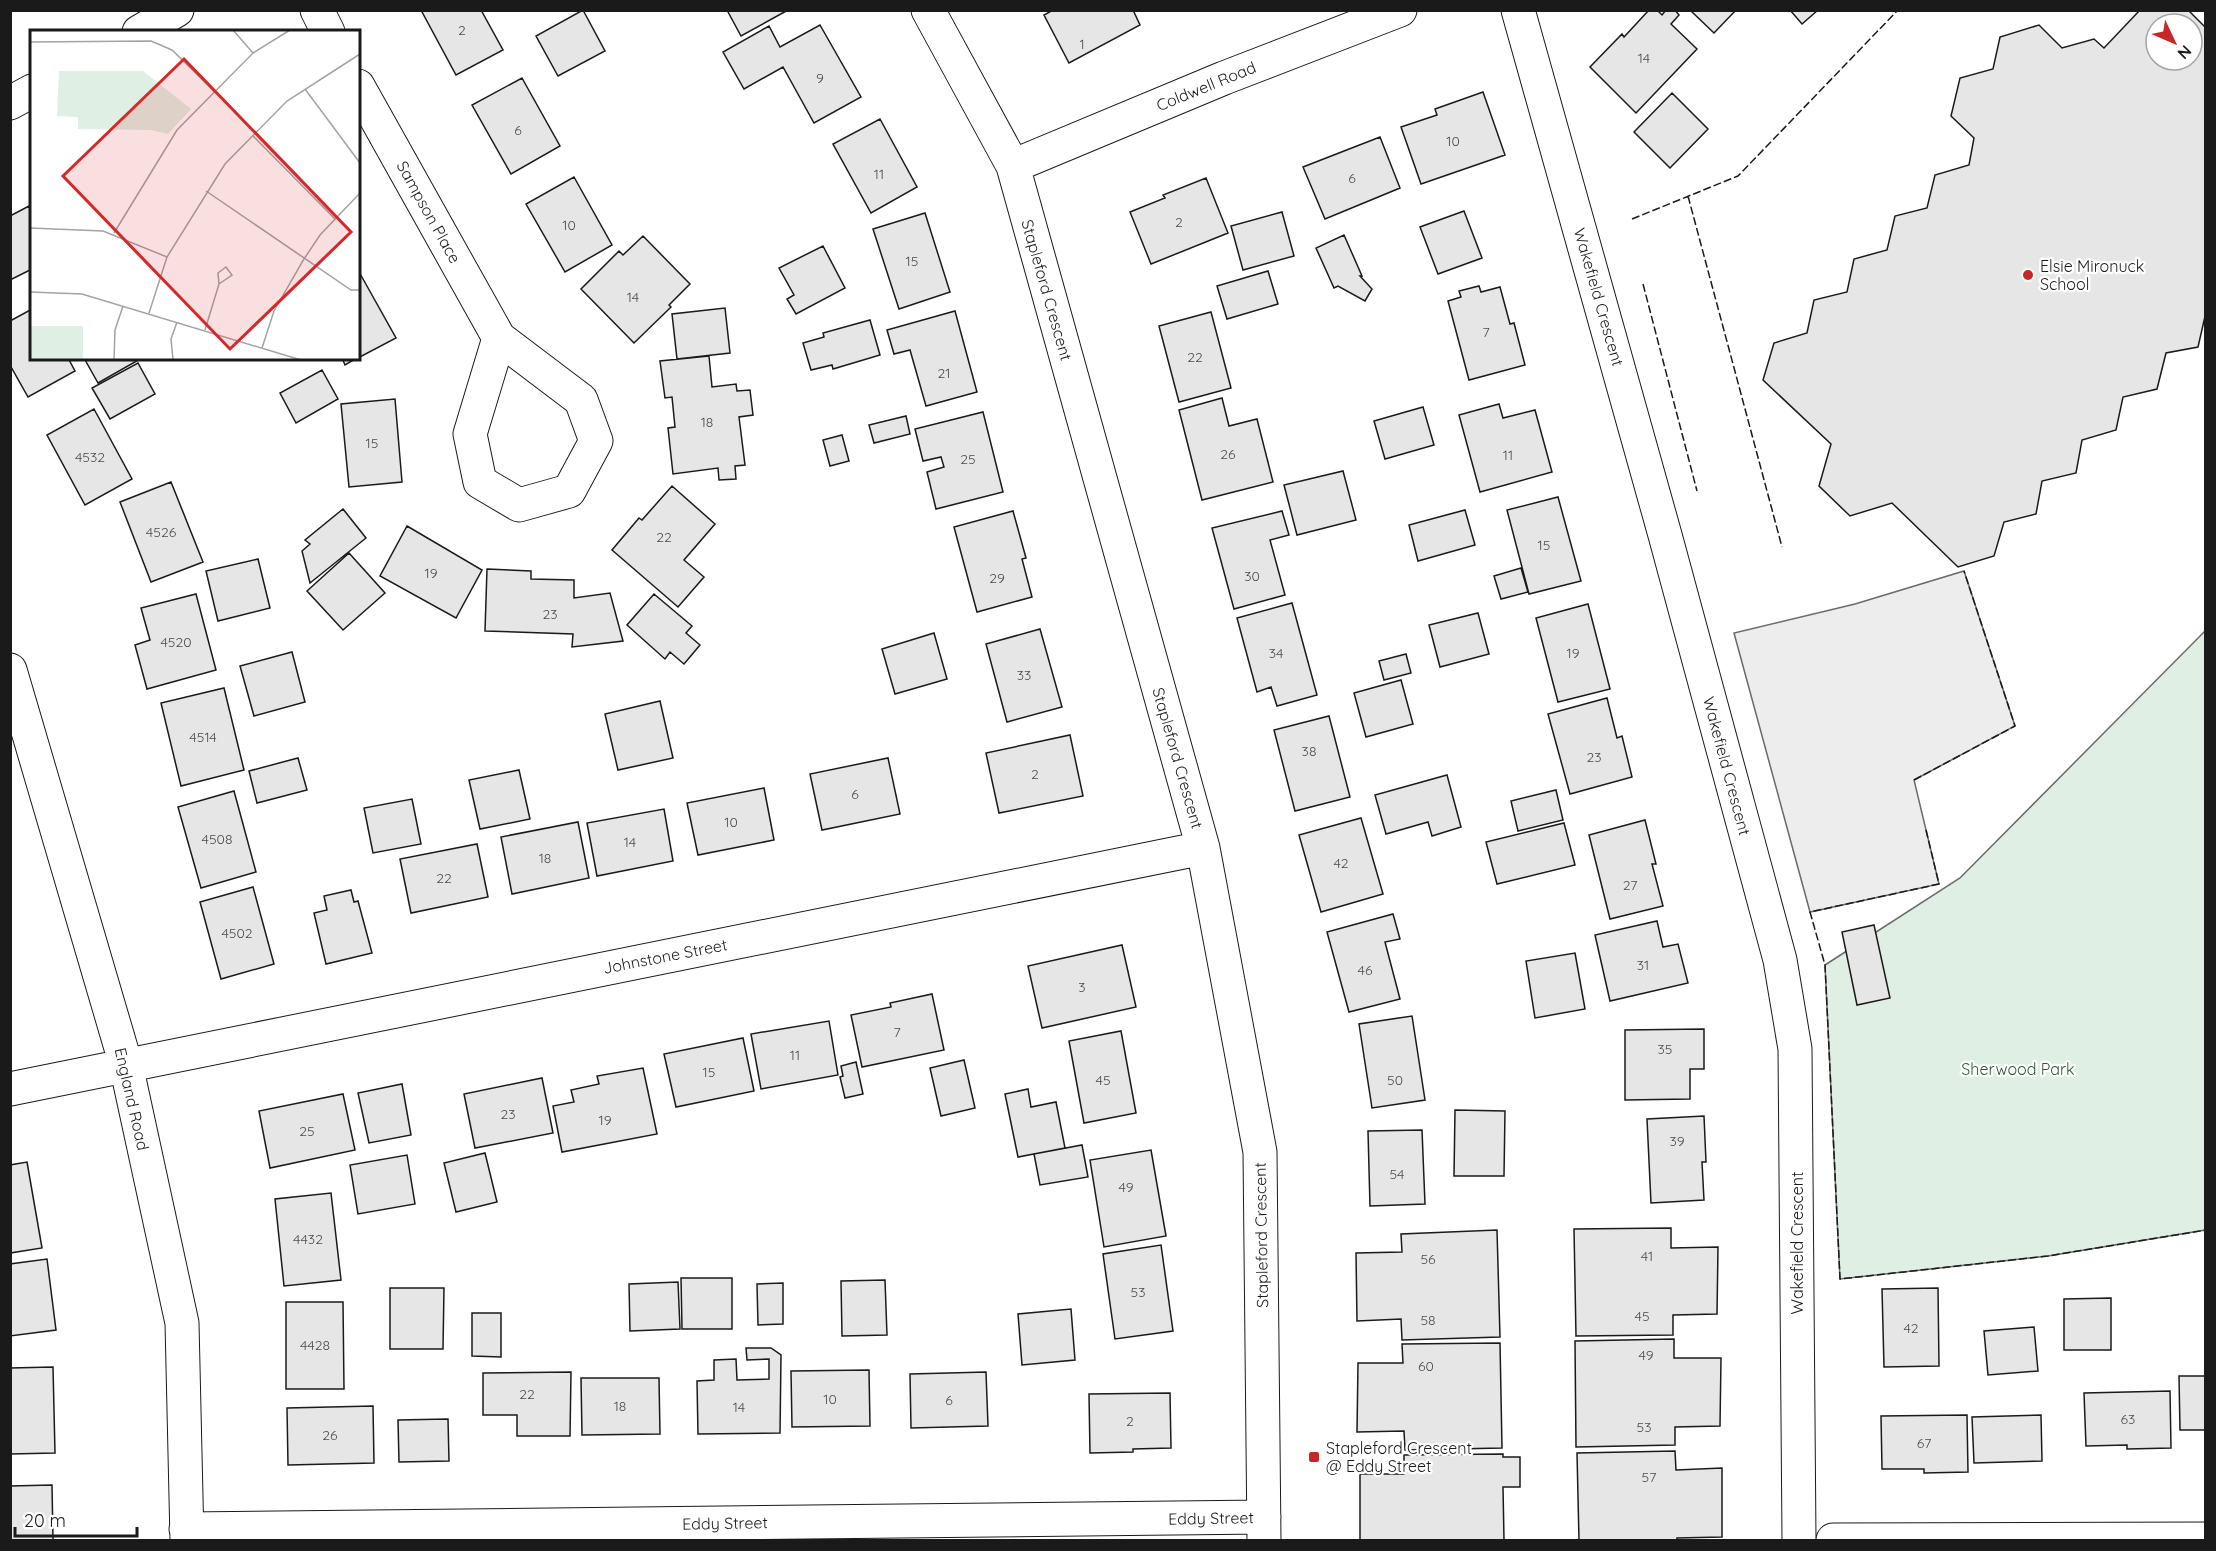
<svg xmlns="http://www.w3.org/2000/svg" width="2216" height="1551" font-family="Quicksand,sans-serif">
<rect width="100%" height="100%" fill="#fff"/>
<path fill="#e0efe3" stroke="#6a6a6a" stroke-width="1.5" d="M2205,631V1230L2048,1256L1840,1279L1825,965L1960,878Z"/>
<path fill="#ededed" stroke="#6a6a6a" stroke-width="1.5" d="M1964,571L2015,726L1914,780L1939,884L1810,912L1734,633L1855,604Z"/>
<path fill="#e6e6e6" stroke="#1a1a1a" stroke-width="1.5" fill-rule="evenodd" d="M421,10H481L503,50L456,75Z
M583,10L605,51L558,76L536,36Z
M727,10H788L741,36Z
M1053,10H1133L1140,25L1069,63L1044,15Z
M1649,10H1657L1662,15L1666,10H1675L1679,15L1671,24L1697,49L1636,113L1590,67L1622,34L1624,37Z
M1690,10H1736L1714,33Z
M1790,10H1818L1802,24Z
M2140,10H2188L2206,28V312L2198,347L2166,353L2157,389L2123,397L2116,430L2082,440L2076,473L2042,481L2036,514L2004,522L1994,556L1958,567L1892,503L1850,516L1819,486L1831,444L1763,380L1774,343L1807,333L1814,300L1847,292L1854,259L1887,250L1895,216L1927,208L1935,175L1969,165L1974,138L1951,116L1960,78L1993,69L2000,37L2039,25L2062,48L2094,39L2104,48ZM2156,24H2192V60H2156Z
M820,25L861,97L814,123L783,67L744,89L723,52L769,26L780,47Z
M522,78L560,146L511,174L472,105Z
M1483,92L1505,155L1421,184L1401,127L1437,115L1435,109Z
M1672,93L1708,129L1670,168L1634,132Z
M880,119L917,187L871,213L833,144Z
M1380,137L1400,188L1325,219L1303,167Z
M574,177L612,245L565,272L526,204Z
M1206,178L1228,233L1151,264L1130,212L1165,198L1163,195Z
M29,206L32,210V269L10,280V216Z
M1464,211L1482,258L1438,274L1420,227Z
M1282,212L1294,256L1243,270L1231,226Z
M925,213L950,292L899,309L873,229Z
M1344,235L1362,276H1360L1372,289L1365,301L1338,286L1334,288L1316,248Z
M643,236L690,284L669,305L671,307L634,343L581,289L619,251L623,255Z
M823,246L845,288L796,314L787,299L794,295L779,268Z
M358,270L396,338L358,358Z
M1268,271L1278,304L1227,319L1217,286Z
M1479,286L1481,292L1500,287L1510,324L1514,323L1525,365L1469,380L1448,301L1461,297L1459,291Z
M725,308L730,353L677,359L672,314Z
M32,309V358H68L75,371L28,397L10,365V321Z
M955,311L977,392L926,406L910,350L894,354L887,330Z
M1211,312L1231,388L1179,402L1159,326Z
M870,320L880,355L833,369L832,365L811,370L803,343L824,337L823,333Z
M709,356L712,387L736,384L737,391L750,390L753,415L739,417L745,465L735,466L736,479L719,480L718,468L673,474L668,428L675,427L672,397L665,398L660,361Z
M84,358H142L98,383Z
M342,358H357L345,365Z
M138,363L155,394L110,419L92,388Z
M322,370L338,399L296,423L280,393Z
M1222,398L1229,426L1257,419L1273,482L1202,500L1179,410Z
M395,399L402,482L349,487L341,404Z
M1499,404L1503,418L1535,410L1552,472L1480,492L1459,415Z
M1423,407L1434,445L1385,459L1374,421Z
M94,409L132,479L85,505L47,435Z
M983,412L1003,492L936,509L927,472L944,467L941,457L923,461L915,429Z
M906,416L910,434L874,443L869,425Z
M842,435L849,461L830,466L823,440Z
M1343,471L1356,520L1297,535L1284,485Z
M171,482L203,562L151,582L120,502Z
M672,486L715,524L684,560L704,577L678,607L612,550L639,518L642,520Z
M1558,497L1581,581L1529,594L1507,510Z
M343,509L366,538L310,583L302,551L310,544L305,540Z
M1465,510L1475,545L1418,561L1409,525Z
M1013,511L1026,558L1022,559L1032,597L977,612L954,527Z
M1282,511L1289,535L1270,540L1285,595L1234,609L1212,528Z
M407,526L482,570L456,618L380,576Z
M349,553L385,593L343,630L307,591Z
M258,559L270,608L218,621L206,571Z
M1521,568L1528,592L1501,599L1494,576Z
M487,569L531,571V579L574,580V598L610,593L623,641L572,647L573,634L485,631Z
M196,594L216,670L147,689L135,645L150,640L141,608Z
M654,594L692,626L686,633L700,645L684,664L670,652L665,659L627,625Z
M1292,603L1317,695L1277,706L1271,687L1257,692L1237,618Z
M1588,604L1610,689L1558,702L1536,618Z
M1478,613L1489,654L1440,667L1429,625Z
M1040,629L1062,707L1007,722L986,644Z
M934,633L947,679L895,694L882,649Z
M292,652L305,702L254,716L240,666Z
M1406,654L1411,673L1384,680L1379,661Z
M1401,680L1413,724L1366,737L1354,693Z
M224,688L244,770L181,786L161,703Z
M1607,698L1617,738L1622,736L1632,777L1570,794L1548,714Z
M660,701L673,758L618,770L605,714Z
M1329,716L1350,797L1295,811L1274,730Z
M1070,735L1083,796L999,813L986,753Z
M298,758L307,790L257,803L249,771Z
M888,758L900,814L822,830L810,774Z
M519,770L530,819L480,829L469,780Z
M1447,775L1461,827L1432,836L1428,822L1386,834L1375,795Z
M764,788L774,840L698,855L687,803Z
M1556,790L1563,820L1518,831L1511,801Z
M234,791L256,872L201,888L178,807Z
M412,799L421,844L373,853L364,808Z
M664,809L673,861L597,876L587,823Z
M1361,818L1383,894L1321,912L1299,835Z
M1645,820L1656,864H1652L1663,906L1610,919L1589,835Z
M578,822L589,878L512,894L501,837Z
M1564,823L1575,865L1497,884L1486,842Z
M477,844L488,897L411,913L400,859Z
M253,887L274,964L221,979L200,902Z
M351,890L354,902L358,901L372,953L326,964L314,913L327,910L324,896Z
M1393,914L1400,939L1385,942L1400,999L1349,1012L1327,932Z
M1657,921L1663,947L1678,944L1688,983L1610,1001L1595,935Z
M1874,925L1890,998L1857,1005L1842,932Z
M1122,945L1136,1007L1042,1028L1028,966Z
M1575,953L1585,1009L1535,1018L1526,961Z
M932,994L944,1050L862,1067L851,1015L891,1007L890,1003Z
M1412,1016L1425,1100L1372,1108L1359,1024Z
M829,1021L838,1075L761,1089L751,1034Z
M1704,1029V1069H1690V1099L1625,1100V1030Z
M1121,1031L1136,1113L1084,1123L1069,1041Z
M743,1038L754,1091L676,1107L664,1054Z
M964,1060L975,1108L941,1116L930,1068Z
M856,1062L863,1094L845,1098L840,1077L843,1076L841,1066Z
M643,1068L657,1134L562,1152L553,1106L574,1102L571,1090L599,1084L597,1076Z
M542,1078L553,1133L475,1148L464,1094Z
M402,1084L411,1135L369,1143L358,1093Z
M1028,1089L1031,1107L1056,1102L1065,1148L1018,1157L1005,1094Z
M343,1094L355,1150L270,1168L259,1111Z
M1455,1110L1505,1111L1504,1176H1454Z
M1704,1116L1706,1162H1702L1704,1200L1651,1203L1647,1119Z
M1422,1130L1425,1204L1370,1206L1368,1131Z
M1082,1145L1088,1177L1040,1185L1034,1154Z
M1151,1150L1166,1236L1104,1247L1090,1160Z
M485,1153L497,1202L456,1212L444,1163Z
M407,1155L415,1204L358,1214L350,1165Z
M27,1162L42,1248L10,1253V1165Z
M331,1193L341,1280L284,1286L275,1199Z
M1671,1228V1248L1718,1247L1717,1314L1673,1315V1335L1576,1336L1574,1229Z
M1497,1230L1500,1337L1402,1340L1401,1319L1357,1321L1356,1253L1402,1252L1401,1234Z
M1161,1245L1173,1331L1115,1339L1103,1254Z
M47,1259L56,1330L10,1336V1264Z
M681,1278H732V1329H682Z
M885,1280L887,1335L842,1336L841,1281Z
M678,1282L680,1329L630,1331L629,1284Z
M783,1283V1324L758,1325L757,1284Z
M390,1288H444L443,1349H390Z
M1938,1288L1939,1366L1884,1367L1882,1289Z
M2111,1298V1350H2064V1299Z
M286,1302H343L344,1389H286Z
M1071,1309L1075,1360L1022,1365L1018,1314Z
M472,1313H501V1357L472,1356Z
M2034,1327L2038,1371L1988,1375L1984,1331Z
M1674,1339V1358H1721L1720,1426L1675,1427V1445L1576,1447L1575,1341Z
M1500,1343L1502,1448L1405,1450L1404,1431L1357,1432L1358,1363H1403L1402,1344Z
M746,1348H771L781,1355L780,1433L698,1434L697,1381L714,1380V1360L736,1359L737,1380L769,1379V1359L747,1360Z
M53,1367L55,1453L10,1454V1368Z
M869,1370L870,1426L792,1427L791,1371Z
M571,1372L570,1436H517V1415H483V1373Z
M986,1372L988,1426L911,1428L910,1374Z
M2179,1376H2206V1430H2180Z
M581,1378H659L660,1434L582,1435Z
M2170,1391L2171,1448L2127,1449V1445L2086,1446L2084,1393Z
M1170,1393L1171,1448L1133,1449V1452L1090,1453L1089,1394Z
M373,1406L374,1463L288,1465L287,1408Z
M1967,1415L1968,1472L1924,1473V1469H1882L1881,1416Z
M2041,1415L2042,1461L1974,1463L1972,1417Z
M448,1419L449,1461L399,1462L398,1420Z
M1675,1451L1676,1470L1722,1468V1537L1677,1538V1540H1579L1577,1453Z
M1503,1454V1457H1520V1487H1503L1504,1540H1360V1474H1404V1455Z
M52,1485L53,1540H10V1486Z"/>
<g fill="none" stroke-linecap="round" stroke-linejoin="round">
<defs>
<path id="minor" d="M317,10L328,32
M928,10L1013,166L1203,848L1260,1152L1264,1540
M1518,10L1665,535L1780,960L1795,1049L1799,1540
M139,32L177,10
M358,86L499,338L581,400L596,441L569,491L519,505L480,482L470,434L499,338
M10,103L32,91
M1013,166L1224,78L1400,10
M10,670L126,1065L182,1323L187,1540
M10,1089L1203,848
M186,1529L1264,1517
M1833,1540L2206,1539"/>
</defs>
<use href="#minor" stroke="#1a1a1a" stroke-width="35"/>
<use href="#minor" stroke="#fff" stroke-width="33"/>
<path stroke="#1a1a1a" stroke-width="1.5" stroke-dasharray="8 3" stroke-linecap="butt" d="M1688,196L1782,547
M1632,219L1738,176L1898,10
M1643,284L1697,491
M1914,780L2015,726L1964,571
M1926,830L1939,884L1810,912L1825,965L1840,1279L2048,1256L2206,1230"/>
</g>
<g fill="#c62828" stroke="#fff" stroke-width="2">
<circle cx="2028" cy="275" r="6"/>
<rect x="1308" y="1451" width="12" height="12" rx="3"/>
</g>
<g text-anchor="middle" stroke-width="4.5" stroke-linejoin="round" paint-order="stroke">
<g font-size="14" fill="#4d4d4d">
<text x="462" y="35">2</text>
<text x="1082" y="49">1</text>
<text x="1644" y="63">14</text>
<text x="820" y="83">9</text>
<text x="518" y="135">6</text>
<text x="1453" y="146">10</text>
<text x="879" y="179">11</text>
<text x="1352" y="183">6</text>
<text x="1179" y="227">2</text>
<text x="569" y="230">10</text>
<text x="912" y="266">15</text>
<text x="633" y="302">14</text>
<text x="1486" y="337">7</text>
<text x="1195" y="362">22</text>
<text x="944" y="378">21</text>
<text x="707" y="427">18</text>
<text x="372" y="448">15</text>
<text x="1228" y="459">26</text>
<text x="1508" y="460">11</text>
<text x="90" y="462">4532</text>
<text x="968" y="464">25</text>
<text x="161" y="537">4526</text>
<text x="664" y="542">22</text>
<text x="1544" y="550">15</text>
<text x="431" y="578">19</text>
<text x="1252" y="581">30</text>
<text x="997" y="583">29</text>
<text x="550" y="619">23</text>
<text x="176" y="647">4520</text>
<text x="1276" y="658">34</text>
<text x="1573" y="658">19</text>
<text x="1024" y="680">33</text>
<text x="203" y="742">4514</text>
<text x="1309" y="756">38</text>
<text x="1594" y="762">23</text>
<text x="1035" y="779">2</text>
<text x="855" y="799">6</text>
<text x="731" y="827">10</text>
<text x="217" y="844">4508</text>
<text x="630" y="847">14</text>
<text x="545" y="863">18</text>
<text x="1341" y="868">42</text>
<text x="444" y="883">22</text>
<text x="1630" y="890">27</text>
<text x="237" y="938">4502</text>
<text x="1643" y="970">31</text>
<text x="1365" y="975">46</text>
<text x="1082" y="992">3</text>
<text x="897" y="1037">7</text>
<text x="1665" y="1054">35</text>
<text x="795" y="1060">11</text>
<text x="709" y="1077">15</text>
<text x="1103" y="1085">45</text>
<text x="1395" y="1085">50</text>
<text x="508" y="1119">23</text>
<text x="605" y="1125">19</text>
<text x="307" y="1136">25</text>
<text x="1677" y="1146">39</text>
<text x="1397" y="1179">54</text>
<text x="1126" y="1192">49</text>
<text x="308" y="1244">4432</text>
<text x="1647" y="1261">41</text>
<text x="1428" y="1264">56</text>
<text x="1138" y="1297">53</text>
<text x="1642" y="1321">45</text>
<text x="1428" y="1325">58</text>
<text x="1911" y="1333">42</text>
<text x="315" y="1350">4428</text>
<text x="1646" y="1360">49</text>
<text x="1426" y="1371">60</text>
<text x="527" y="1399">22</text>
<text x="830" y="1404">10</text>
<text x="949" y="1405">6</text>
<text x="620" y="1411">18</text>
<text x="739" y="1412">14</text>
<text x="2128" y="1424">63</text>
<text x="1130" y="1426">2</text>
<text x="1644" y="1432">53</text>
<text x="330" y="1440">26</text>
<text x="1924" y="1448">67</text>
<text x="1649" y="1482">57</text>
</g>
<g font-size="16" fill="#1a1a1a" stroke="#fff">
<text transform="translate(1206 86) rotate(-22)" y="6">Coldwell Road</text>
<text transform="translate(429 212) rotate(61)" y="6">Sampson Place</text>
<text transform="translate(1047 290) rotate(74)" y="6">Stapleford Crescent</text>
<text transform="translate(1599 297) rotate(74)" y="6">Wakefield Crescent</text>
<text transform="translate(1178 758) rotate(74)" y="6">Stapleford Crescent</text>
<text transform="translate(1727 766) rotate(75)" y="6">Wakefield Crescent</text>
<text transform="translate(665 956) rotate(-11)" y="6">Johnstone Street</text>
<text transform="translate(132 1099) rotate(77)" y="6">England Road</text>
<text transform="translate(1261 1235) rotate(-91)" y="6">Stapleford Crescent</text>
<text transform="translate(1797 1243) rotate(-90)" y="6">Wakefield Crescent</text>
<text transform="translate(1211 1518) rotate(-1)" y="6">Eddy Street</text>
<text transform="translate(725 1523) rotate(-1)" y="6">Eddy Street</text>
</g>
<g font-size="16" fill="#1a1a1a" stroke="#fff" text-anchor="start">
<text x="2040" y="272">Elsie Mironuck<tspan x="2040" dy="18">School</tspan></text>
<text x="1326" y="1454">Stapleford Crescent<tspan x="1326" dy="18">@ Eddy Street</tspan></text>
</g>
<g font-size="16" fill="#2b5a34" stroke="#fff">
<text x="2018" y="1075">Sherwood Park</text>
</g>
</g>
<g transform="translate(30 30)">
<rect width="330" height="330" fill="#fff"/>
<path d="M29,41H113L161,79L138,104L121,100L48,99V87L27,86ZM0,296H53V330H0Z" fill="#e0efe3"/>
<path fill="none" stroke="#a3a3a3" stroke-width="1.5" d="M203,0L223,23M0,12L121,11L142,20L185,62M275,59L330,133M223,106L305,189M176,161L321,260H330M0,198L73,201L137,227M84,203L147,100L223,23L260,0M0,262L52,264L271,330M119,283L137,227L195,134L257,71L330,24M175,300L189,254L188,243L196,237L202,245L189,254M232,318L244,281L274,229L290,205L330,163M84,330L85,300L93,276M143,330L141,309L147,292"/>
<path fill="#d62828" fill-opacity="0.15" stroke="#d62828" stroke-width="3" d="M154,29L321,202L200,319L33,146Z"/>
<rect width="330" height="330" fill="none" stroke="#1a1a1a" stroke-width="3"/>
</g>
<rect width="2216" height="1551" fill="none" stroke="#1a1a1a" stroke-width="24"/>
<g transform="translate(2174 42) rotate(134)"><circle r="28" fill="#ffffff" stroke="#a3a3a3" stroke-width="1.5"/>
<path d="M0-4.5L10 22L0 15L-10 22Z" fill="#c62828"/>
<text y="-9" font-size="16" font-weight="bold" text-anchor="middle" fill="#1a1a1a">N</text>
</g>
<path d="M15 1527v9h122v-9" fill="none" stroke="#1a1a1a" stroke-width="3"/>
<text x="24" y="1527" font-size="18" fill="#1a1a1a" stroke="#ffffff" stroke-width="4.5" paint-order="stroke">20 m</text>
</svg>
